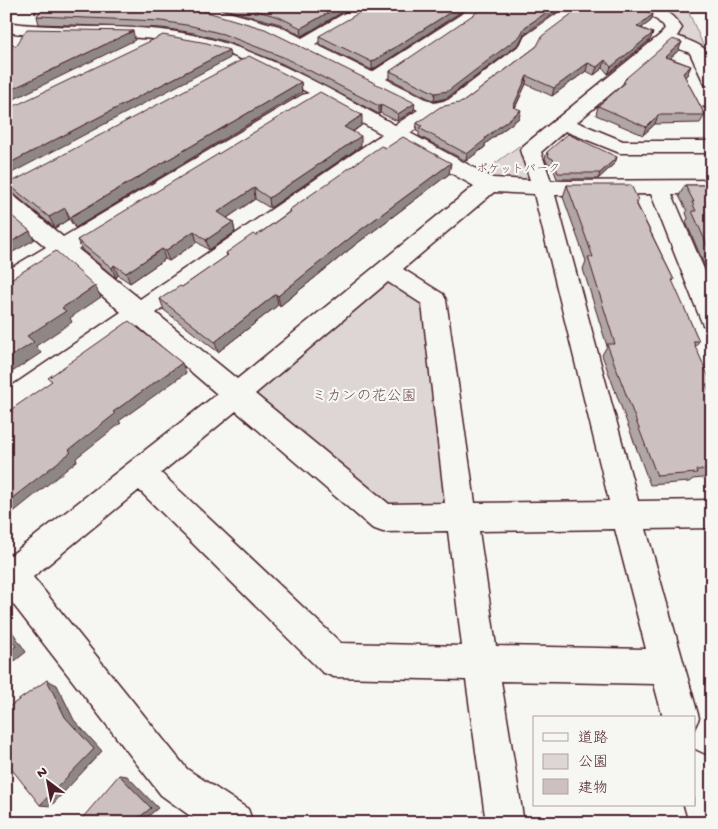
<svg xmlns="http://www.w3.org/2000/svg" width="718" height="829" font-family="'Gochi Hand','Klee One',sans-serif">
<rect width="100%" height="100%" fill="#f6f6f2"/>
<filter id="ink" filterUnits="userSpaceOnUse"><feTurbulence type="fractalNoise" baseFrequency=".02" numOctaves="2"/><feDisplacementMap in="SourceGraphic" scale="10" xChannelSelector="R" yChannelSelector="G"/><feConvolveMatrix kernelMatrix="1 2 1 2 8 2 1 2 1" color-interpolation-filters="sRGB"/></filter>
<g filter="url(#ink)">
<path fill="#ddd6d5" stroke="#947a80" d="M650,6H686L704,47L698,48L673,39L678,30L648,8Z
M519,146L530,150L543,188L475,178Z
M386,270L434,300L462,518H383L236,395Z"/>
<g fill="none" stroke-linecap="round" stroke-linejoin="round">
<defs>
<path id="minor" d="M56,6L210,7L279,26L302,38L357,6H377L375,9L315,44L372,72L474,6H493L386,79L434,103L448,100L520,45L525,36L568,6H587L539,42L534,52L461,108L438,113L410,133L493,178L530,180L520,150L523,146L661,34L665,28L657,20L638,11L636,8L637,6C659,6 670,10 682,28L677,36C711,49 712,49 712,86L706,85L703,81L690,53L669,45L577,122L623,141H712V153H620L565,131L541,152L551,181L712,180V194H672L712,288V327L703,325L700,318L651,194L555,195L638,501L712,500V528L646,529L699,718L694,729V718H663L654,684L501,681L524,823H486L466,680L334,677L322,672L139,490L33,577L187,769L248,809L253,823H200L161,795L6,595V553L11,555L217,394L138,326L16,413L6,416V390L121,312L61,260L14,288L6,291V271L46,247L6,213V194L14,196L63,237L302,95L309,93C276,77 243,56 208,48C181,42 152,38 124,37C85,36 45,38 6,32V22C58,30 110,24 162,30C247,39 321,85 395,125L418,110L267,34L238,25L209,17L64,11L58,9ZM318,99L382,134L140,299L78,249L316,103ZM397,143L474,186L237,379L156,313ZM494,192L534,194L609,501L475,503L446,300L443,294L403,269ZM388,282L422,304L445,503L389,504L255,394ZM236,411L372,528L383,532L448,531L462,646L341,643L161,473ZM615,529L646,649L496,646L479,531Z
M694,750L707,756L712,767V823H689L684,805H694Z"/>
</defs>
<use href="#minor" stroke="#4a1f2b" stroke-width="3"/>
<path stroke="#4a1f2b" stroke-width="2" stroke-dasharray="3 2.5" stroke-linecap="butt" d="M35,14L38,6
M697,107L712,108"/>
<use href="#minor" fill="#f6f6f2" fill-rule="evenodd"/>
</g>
<path fill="#afa6a5" stroke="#4a1f2b" d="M214,6H353L302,36L280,24Z
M470,6L372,70L319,44V36Z
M207,12L414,110L397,121L380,113L379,114L283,64L224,41L194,33L162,28L39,24L37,16Z
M653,14L651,21L641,28L653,33L650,40L608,74L603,68L594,75L586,71L552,96L526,84L515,108L519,118L485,144V147L466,161L419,136V132L416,131L417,123L463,102L537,46Z
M524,34L519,44L447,98L434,101L390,79V71Z
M682,42L678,51L670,58L691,66L687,75L685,77L705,115L700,123L655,124L643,135L596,115L598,106L622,85L626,78Z
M301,82L302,92L75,228L69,219L55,228L14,194L8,184Z
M362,125L353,132L361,146L270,208L255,199L227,218L233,222L235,232L209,250L197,242L169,261L165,259L130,283L118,275L116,278L82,250L77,240Z
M386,148L449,174L355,245L280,306L278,305L218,352L164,310L160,299L182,287L227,256L226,253L256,236L289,212V210Z
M547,152L617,157L615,163L598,179H557L552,165L547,163L545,158Z
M567,185L638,200L637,204L674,280L672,282L699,341L695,347L712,384L708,389L712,397V477L693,479L689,482L650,485L602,355L607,346L583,269L586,261L563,197Z
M685,185H712V283L686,222L688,218L686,213L687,211L679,196Z"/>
<path fill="#8f8786" stroke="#4a1f2b" d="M340,6H353L302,36L301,28Z
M460,6H470L372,70V62Z
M556,6H564L524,34L519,44L447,98L434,101L435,93L525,27Z
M653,14L651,21L634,34L637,27Z
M133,31L135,40L6,103V92Z
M653,33L650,40L608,74L611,67Z
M682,42L678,51L662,65L665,57Z
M229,50L230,58L6,176V165Z
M605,60L603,68L594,75L597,67Z
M588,63L586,71L552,96L554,88Z
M691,66L687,75L680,82L683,73Z
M527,76L526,84L512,114L513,107Z
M301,82L302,92L75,228L70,217Z
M415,103L414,110L397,121L398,114Z
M381,105L380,113L379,114V106Z
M521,110L519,118L485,144V147L466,161L467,154L485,138Z
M362,115V125L344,137V127Z
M658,115L655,124L643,135L646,127Z
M361,136V146L270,208L269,198Z
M617,157L615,163L598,179L600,173Z
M451,163L449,174L355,245L280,306L278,296L355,234Z
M254,188L255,199L221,222L218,212Z
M65,208L69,219L55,228L49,217Z
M233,222L235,232L209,250L206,240Z
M30,231L34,240L6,256V245Z
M194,231L197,242L169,261L165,251Z
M162,249L165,259L130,283L126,273Z
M114,265L118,275L116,278L112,268Z
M95,286L101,297L70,318L72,322L36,346L41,353L6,376V360L27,336L62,308Z
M276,294L278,305L218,352L215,342Z
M182,363L186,373L119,421L121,423L76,458L77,461L6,518V503L113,412Z
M6,625L9,627L26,652L6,668Z
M47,680L57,685L74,720L102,751L51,806L40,805Z
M119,775L127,776L158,808L140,823H132Z"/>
<path fill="#ccc1c0" stroke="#4a1f2b" d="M43,6H75L207,12L265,29L415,103L398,114L381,105L379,106L283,57L223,34L192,26L161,21L37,16Z
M240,6H340L301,28L279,17Z
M371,6H460L372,62L319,36Z
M486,6H556L525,27L520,36L448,91L435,93L390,71Z
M582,6H632L653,14L637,27L653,33L611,67L605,60L597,67L588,63L554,88L527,76L513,107L521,110L485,138L486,139L467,154L419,128L422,126L417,123L440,107L463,102L537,46L542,36Z
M27,29L133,31L6,92V40L16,46Z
M163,35L207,43L229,50L6,165V110Z
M672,39L682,42L665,57L691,66L683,73L705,115H658L646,127L598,106L625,83L624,81L627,78H626Z
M249,56L301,82L70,217L65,208L49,217L8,184Z
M320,92L362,115L344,127L361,136L269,198L254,188L218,212L233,222L206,240L194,231L165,251L162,249L126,273L114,265L112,268L77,240Z
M568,134L617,157L600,173H558L553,159L549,157L547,152Z
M403,137L451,163L355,234L278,296L276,294L215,342L160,299L180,286L182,287L228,255L226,253L253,234L256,236L291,211L289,210L381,146L386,148Z
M567,185H631L638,200L635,201L674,280H672L699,341H693L712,384H706L712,397V469L696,470L697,473L657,476L607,344H615L588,257H593Z
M685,185H712V256L692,211H696L692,202H694Z
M6,211L30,231L6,245Z
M56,251L95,286L62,308L66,311L27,336L34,342L6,360V282Z
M129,321L182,363L113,412L115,414L69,450L71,452L6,503V413L52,381L48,378Z
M6,632L16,646L6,654Z
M47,680L65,717L94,749L40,805L6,762V709Z
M119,775L151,808L132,823H78Z"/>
</g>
<g text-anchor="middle" stroke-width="4.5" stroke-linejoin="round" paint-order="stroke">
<g font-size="12" fill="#6f4d56" stroke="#f6f6f2">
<text x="518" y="172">ポケットパーク</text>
</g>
<g font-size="15" fill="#6f4d56" stroke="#f6f6f2">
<text x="364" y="400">ミカンの花公園</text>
</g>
</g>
<rect width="718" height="829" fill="none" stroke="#f6f6f2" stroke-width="25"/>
<rect x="12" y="12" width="693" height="804" fill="none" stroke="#4a1f2b" stroke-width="2" filter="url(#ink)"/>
<rect x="533" y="716" width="162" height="90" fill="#f6f6f2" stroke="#b1a0a2"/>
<rect x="543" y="733" width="25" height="8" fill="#f6f6f2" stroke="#b1a0a2"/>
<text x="578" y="742" font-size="15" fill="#4a1f2b">道路</text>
<rect x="543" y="754" width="25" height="15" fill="#ddd6d5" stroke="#b1a0a2"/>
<text x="578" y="766" font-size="15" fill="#4a1f2b">公園</text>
<rect x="543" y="779" width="25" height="15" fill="#ccc1c0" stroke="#b1a0a2"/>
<text x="578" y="792" font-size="15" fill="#4a1f2b">建物</text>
<g transform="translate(48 782) rotate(328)" stroke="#f6f6f2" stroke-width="4" paint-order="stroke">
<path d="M0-4L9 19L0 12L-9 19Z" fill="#4a1f2b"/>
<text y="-8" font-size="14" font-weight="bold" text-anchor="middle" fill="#4a1f2b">N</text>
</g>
</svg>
